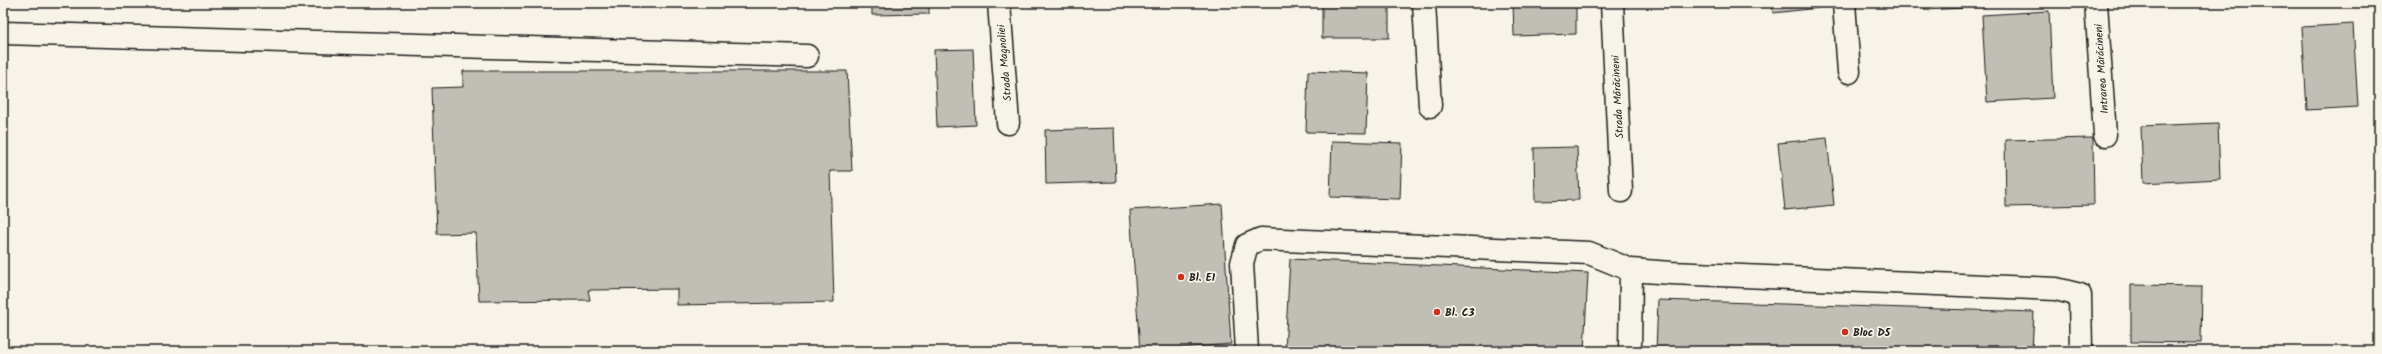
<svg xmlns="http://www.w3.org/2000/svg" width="2382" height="354" font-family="Kalam,sans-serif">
<rect width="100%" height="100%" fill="#f7f3e8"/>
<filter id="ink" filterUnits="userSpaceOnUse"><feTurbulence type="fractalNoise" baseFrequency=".025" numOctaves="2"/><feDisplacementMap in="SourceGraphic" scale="8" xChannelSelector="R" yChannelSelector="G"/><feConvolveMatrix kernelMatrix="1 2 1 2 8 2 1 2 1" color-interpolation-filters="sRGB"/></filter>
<g filter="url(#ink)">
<path fill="#c0beb5" stroke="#1c1c1c" d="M872,3H929V14L872,15Z
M1193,3H1255V5Z
M1322,3H1389V38H1322Z
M1513,3H1576V34L1514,36Z
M1772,3H1819V8L1773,13Z
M1924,3H1985V7L1925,10Z
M2049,11L2053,98L1987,102L1982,15Z
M2353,24L2358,107L2307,110L2302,27Z
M973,49L976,125L937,127L934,50Z
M463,71H847L852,171H830L834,302L677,305V289L588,290L590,300L479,301L476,233L437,234L432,88L463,87Z
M1308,71L1368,73L1366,133L1306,132Z
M2218,123L2220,179L2143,183L2141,126Z
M1114,128L1116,182L1046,184L1045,130Z
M1827,138L1834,205L1785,210L1778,143Z
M2093,138L2094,205L2006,207L2005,140Z
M1332,141L1402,143L1400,199L1330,197Z
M1577,147L1579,200L1535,201L1534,148Z
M1222,204L1231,344L1140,351L1130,210Z
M1290,259L1588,273L1584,351H1285Z
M2131,285L2202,286L2201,343L2131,342Z
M1658,300L2034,312L2032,351H1656Z"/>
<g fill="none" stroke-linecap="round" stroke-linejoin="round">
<defs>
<path id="minor" d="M999,3L1008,123
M1424,3L1430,106
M1612,3L1621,191
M1844,3L1849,72
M2096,3L2105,135
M3,33L807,56
M1247,351L1242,263L1247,245L1261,239L1589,253L1631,270L1671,273L2056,289L2080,295L2081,351
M1630,351L1631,270"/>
</defs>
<use href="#minor" stroke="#1c1c1c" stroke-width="25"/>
<use href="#minor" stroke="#f7f3e8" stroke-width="22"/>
</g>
</g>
<g fill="#c8321e" stroke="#f7f3e8" stroke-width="1.5">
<circle cx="1181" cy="277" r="4"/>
<circle cx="1437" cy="312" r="4"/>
<circle cx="1845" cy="332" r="4"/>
</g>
<g text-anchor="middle" stroke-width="3.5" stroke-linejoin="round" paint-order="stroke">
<g font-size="11" fill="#1c1c1c" stroke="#f7f3e8">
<text transform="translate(1004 63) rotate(-95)" y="4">Strada Magnoliei</text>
<text transform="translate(2101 69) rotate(-94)" y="4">Intrarea Mărăcineni</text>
<text transform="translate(1617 97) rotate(-93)" y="4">Strada Mărăcineni</text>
</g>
<g font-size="11" font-weight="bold" fill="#1c1c1c" stroke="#f7f3e8" text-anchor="start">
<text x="1189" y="281">Bl. E1</text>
<text x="1445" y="316">Bl. C3</text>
<text x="1853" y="336">Bloc D5</text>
</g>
</g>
<rect width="2382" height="354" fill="none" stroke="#f7f3e8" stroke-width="16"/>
<rect x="8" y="8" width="2366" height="338" fill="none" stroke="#1c1c1c" stroke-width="1.5" filter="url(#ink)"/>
</svg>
